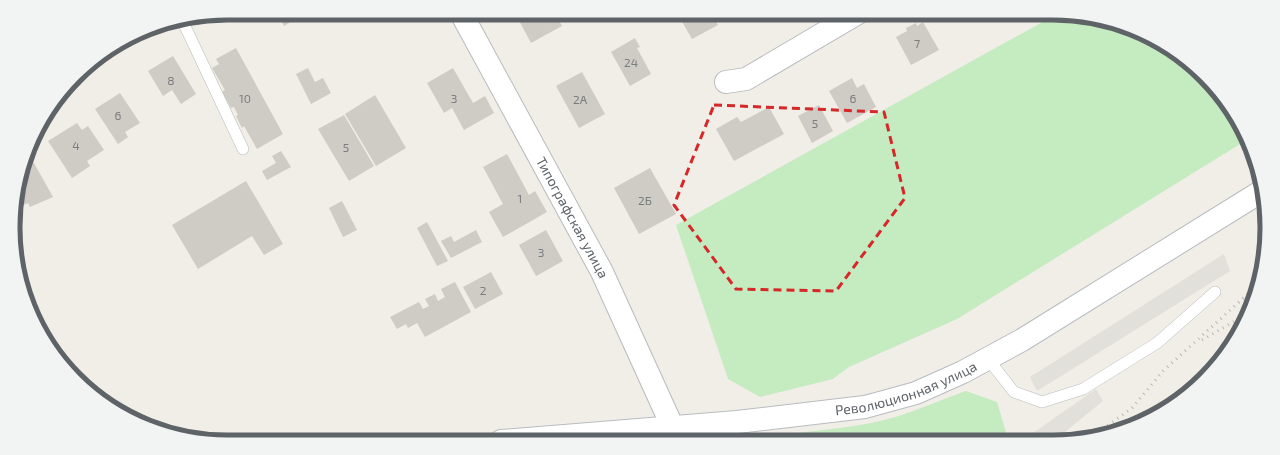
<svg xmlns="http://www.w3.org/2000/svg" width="1280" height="455" font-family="'Exo 2',sans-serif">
<rect width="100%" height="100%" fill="#f1eee7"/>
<path fill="#e2e0db" d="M1224,254L1230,271L1037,391L1030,377Z
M1096,389L1103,401L1055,440H1023Z"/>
<path fill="#c5ebc1" d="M1057,14L1108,20L1183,57L1238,120L1245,141L957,319L849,367L833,379L760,397L728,379L676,225Z
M966,391L997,402L1008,439L752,441C797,430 844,431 888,419C914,412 940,400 966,391Z"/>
<path fill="#cfcbc5" d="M277,13H306L284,26Z
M515,13H555L562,26L531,43Z
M677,13H711L718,25L692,39Z
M974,13H992L978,21Z
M923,22L939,50L911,65L896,37L907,31L906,28L916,23L917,26Z
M635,38L640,47L637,48L651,74L630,86L611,52Z
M236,48L283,134L257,149L244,126L242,128L236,116L238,115L234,107L231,108L222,92L225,90L212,68L219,64L216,59Z
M173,56L196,94L181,104L172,90L163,96L148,71Z
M308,68L315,82L323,78L331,93L311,104L296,74Z
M453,68L473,103L485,96L494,113L464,130L452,108L444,113L427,83Z
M582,72L605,114L579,128L556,86Z
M852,78L857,88L864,84L876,107L847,123L829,91Z
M120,93L140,123L125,132L128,137L118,144L95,109Z
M375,95L406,148L376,166L345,114Z
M819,105L833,131L812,143L798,116Z
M769,107L784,134L734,161L716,129L737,117L741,122Z
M344,115L374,166L349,181L318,129Z
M77,123L82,130L88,126L104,150L87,161L90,166L72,178L48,141Z
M281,151L291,167L267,180L262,171L276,163L272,156Z
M507,154L529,195L535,191L547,212L503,237L489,212L503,204L483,167Z
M34,163L53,197L30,207L28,203L15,209V200L24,168Z
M650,168L676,214L639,234L614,188Z
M246,181L283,244L264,255L252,236L198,269L172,225Z
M342,201L357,230L343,237L329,208Z
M427,222L448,261L437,266L417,228Z
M476,230L482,242L451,258L441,241L451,236L454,242Z
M546,230L563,261L536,276L519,245Z
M491,272L503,294L475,309L463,287Z
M455,282L471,312L425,337L417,323L408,328L406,324L397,329L390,317L419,302L423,309L429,306L425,299L435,294L438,301L445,297L441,289Z"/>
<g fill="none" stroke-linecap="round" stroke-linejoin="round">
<defs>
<path id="lane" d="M183,22L243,149
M988,359L1014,392L1042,402L1083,389L1157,343L1215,292"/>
<g id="street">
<path id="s1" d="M461,13L602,272L673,428"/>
<path d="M726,82L746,79L858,13"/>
</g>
<g id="secondary">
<path id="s2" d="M501,441L737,422L865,407L916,393L963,372L1022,340L1262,191"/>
</g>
</defs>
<use href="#lane" stroke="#b7babe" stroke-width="12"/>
<use href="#street" stroke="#b7babe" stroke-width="24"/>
<use href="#secondary" stroke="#b8bcc1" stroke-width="24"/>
<use href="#lane" stroke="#fff" stroke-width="11"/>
<use href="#street" stroke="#fff" stroke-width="22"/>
<use href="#secondary" stroke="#fff" stroke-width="22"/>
<path stroke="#b6b7b8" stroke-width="3" stroke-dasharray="1 5" stroke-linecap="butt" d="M1202,340L1247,314
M1133,424L1196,386
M1093,436L1132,408L1163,371L1260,283"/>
</g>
<path fill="none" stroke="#d62828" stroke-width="3" stroke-dasharray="8 5" stroke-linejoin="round" d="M714,105L884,112L905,198L836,291L736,289L674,205Z"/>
<g text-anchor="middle" stroke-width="4" stroke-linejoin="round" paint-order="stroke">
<g font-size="12" fill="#7a7d7f">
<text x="917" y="48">7</text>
<text x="631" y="67">24</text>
<text x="171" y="85">8</text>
<text x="245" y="103">10</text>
<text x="454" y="103">3</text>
<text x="853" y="103">6</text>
<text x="580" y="104">2А</text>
<text x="118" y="120">6</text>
<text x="815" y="128">5</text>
<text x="76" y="150">4</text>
<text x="346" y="152">5</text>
<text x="520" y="203">1</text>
<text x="645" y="205">2Б</text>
<text x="541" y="257">3</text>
<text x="483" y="295">2</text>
</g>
<g font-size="14" fill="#5e6368" stroke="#fff">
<text dy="5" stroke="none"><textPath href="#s1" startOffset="233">Типографская улица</textPath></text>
<text dy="5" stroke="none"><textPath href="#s2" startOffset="410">Революционная улица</textPath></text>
</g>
</g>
<path d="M0 0H1280V455H0ZM227 20H1053A207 207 0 0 1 1260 227V228A207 207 0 0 1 1053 435H227A207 207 0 0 1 20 228V227A207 207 0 0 1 227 20Z" fill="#f2f3f3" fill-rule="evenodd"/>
<path fill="none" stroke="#5e6368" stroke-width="5" d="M227 20H1053A207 207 0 0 1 1260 227V228A207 207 0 0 1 1053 435H227A207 207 0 0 1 20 228V227A207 207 0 0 1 227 20Z"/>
</svg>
